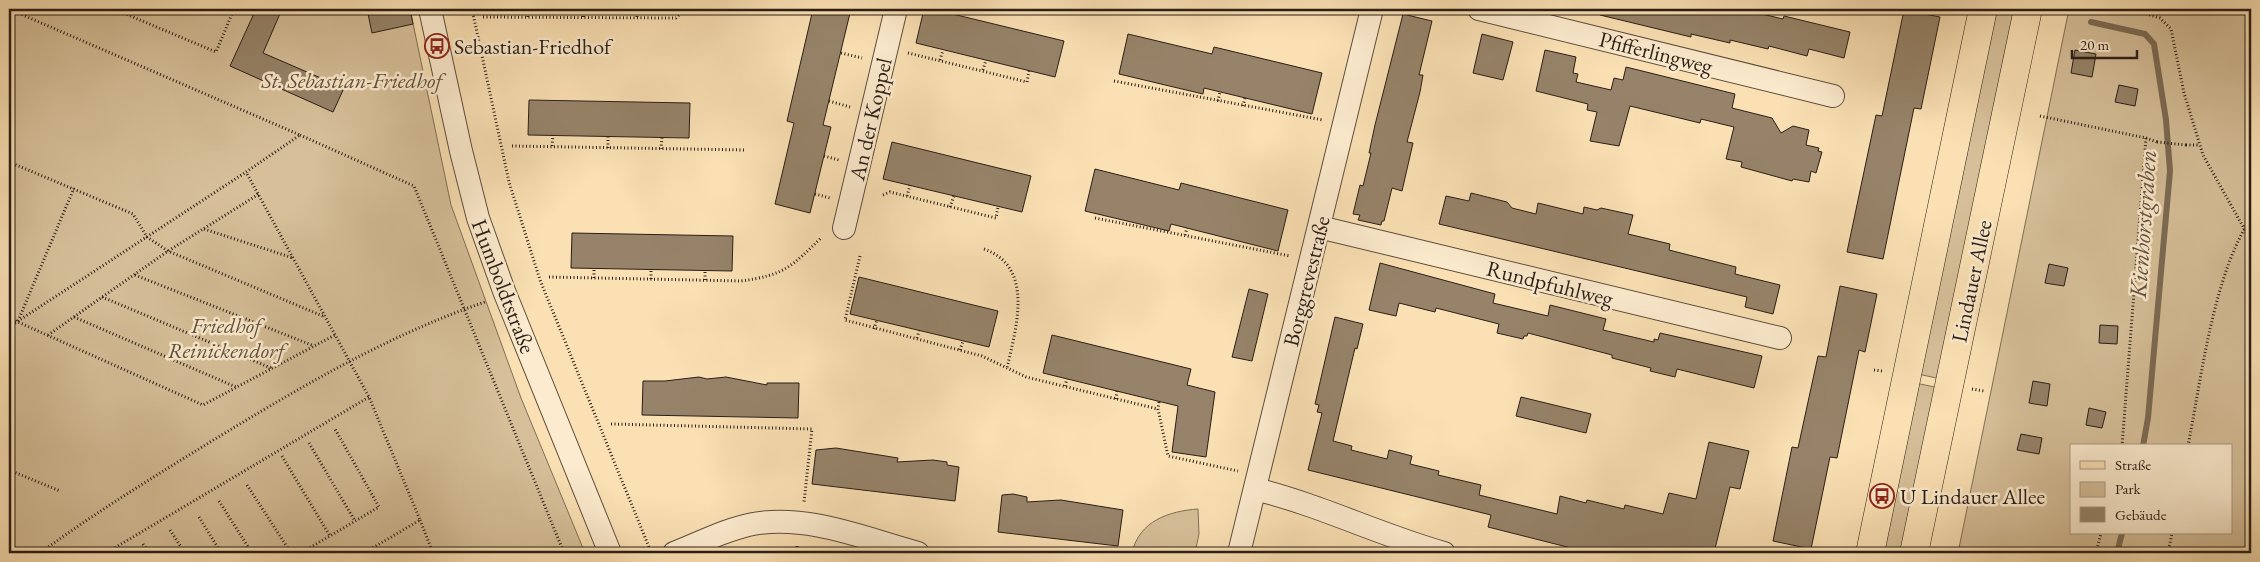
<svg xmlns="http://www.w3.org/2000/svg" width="2260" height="562" font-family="'EB Garamond',serif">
<rect width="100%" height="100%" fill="#fae0b3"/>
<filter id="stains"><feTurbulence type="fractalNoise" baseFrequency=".004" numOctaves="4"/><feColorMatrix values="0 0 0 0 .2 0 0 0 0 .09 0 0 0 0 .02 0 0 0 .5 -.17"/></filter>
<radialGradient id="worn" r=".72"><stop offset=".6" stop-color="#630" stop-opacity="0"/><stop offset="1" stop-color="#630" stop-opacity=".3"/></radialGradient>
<path fill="#d6bf99" stroke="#806e58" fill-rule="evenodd" d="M9,9H410L451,205L521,398L585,553H9Z
M1994,9H2017L1941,379L1918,374Z
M2069,9H2251V553H1958ZM2071,446H2231V533H2071Z
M1916,383L1939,388L1905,553H1881Z
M1198,509L1199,534L1195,553H1132C1139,521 1169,511 1198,509Z"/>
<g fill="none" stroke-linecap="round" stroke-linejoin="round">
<path stroke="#7c6b55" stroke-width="6" d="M2091,22L2145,34L2154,44L2166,120L2170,171L2148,418L2143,446
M2117,553L2122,533"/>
</g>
<path fill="#968369" stroke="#291e18" d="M256,9H282L263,53L344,88L333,112L230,66Z
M367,9H410L413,24L372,33Z
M813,9H851L823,125L831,127L810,213L775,204L794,123L787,121Z
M924,9H932L1064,41L1055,77L916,43Z
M1601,9H1741L1783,19L1784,16L1850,32L1844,58L1809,49L1807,56L1769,46L1768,49L1730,40V43L1691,34V37L1600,15Z
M1904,10L1940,17L1921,109L1914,108L1883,259L1847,252L1876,115L1882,116Z
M1403,14L1432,21L1419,75H1423L1420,92L1407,142L1413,143L1402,191L1392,188L1384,221H1382L1381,225L1358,220L1360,215L1353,214L1360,185L1363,186L1371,153H1369L1375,125Z
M1128,34L1212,54L1214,47L1322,73L1312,114L1204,88L1203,94L1119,74Z
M1482,34L1513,42L1503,80L1473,73Z
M1545,50L1576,57L1573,73L1578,74L1576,82L1611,90L1614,78L1623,80L1626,67L1735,94L1732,108L1772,118L1781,133L1793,126L1809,130L1806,145L1819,148L1818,151L1822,152L1816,173L1811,171L1809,182L1793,179L1792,181L1741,167L1742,162L1726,159L1734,127L1701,119L1700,123L1630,106L1619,146L1590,141L1597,112L1587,110L1588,104L1536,91Z
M2075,50L2096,54L2092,77L2071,73Z
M2119,85L2138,89L2135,106L2115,102Z
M529,100L690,103L689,138L528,135Z
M892,142L1031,176L1022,212L883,179Z
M1095,169L1179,190L1181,183L1288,210L1278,251L1171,224L1169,231L1085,211Z
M1471,193L1507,202L1512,208L1536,214L1538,203L1583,214L1584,207L1597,210L1601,208L1633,215L1628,234L1670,244L1669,250L1736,267L1735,274L1780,285L1773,314L1745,307L1747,297L1439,224L1446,196L1469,201Z
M572,233L733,236L732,271L571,268Z
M1380,263L1495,294L1493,303L1548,316L1550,305L1606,319L1603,330L1654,342V339L1658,340L1660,333L1762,356L1754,388L1677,369L1675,377L1650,371L1651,368L1612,358V355L1528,333L1527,336H1524L1523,339L1497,333L1499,324L1436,308L1435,312L1399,303L1396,316L1369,310Z
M2049,264L2068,268L2064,286L2045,283Z
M859,277L998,311L989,347L850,314Z
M1840,286L1877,294L1865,352L1859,350L1837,458L1830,457L1811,549L1773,541L1792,447L1798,448L1818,356L1826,357Z
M1249,289L1268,294L1252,361L1232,357Z
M1335,317L1363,324L1357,349L1355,348L1333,441L1352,446L1351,450L1387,459L1389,450L1412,456L1410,464L1439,471L1438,475L1481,485L1479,495L1557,514L1560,496L1586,503L1587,500L1624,509L1625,505L1663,514L1669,493L1696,499L1709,442L1749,451L1740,489L1730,487L1714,553H1601L1591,551V553L1488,527L1491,515L1308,470L1322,413L1317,412L1319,405L1315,404Z
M2100,325L2118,326L2117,344L2099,343Z
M1052,335L1191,369L1187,385L1215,392L1206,457L1172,452L1178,406L1043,373Z
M699,377L707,379L726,377L767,385V383H799L798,418L642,415L643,381H665Z
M2033,381L2050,384L2047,406L2029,403Z
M1521,397L1591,414L1586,433L1516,416Z
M2089,408L2106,412L2102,428L2086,425Z
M2021,434L2042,438L2039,454L2017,450Z
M836,448L898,458L897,462L933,460L947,462V465L959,467L955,501L812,484L816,450Z
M1013,494L1027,497V502L1061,500L1123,510L1118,546L998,532L1002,495Z"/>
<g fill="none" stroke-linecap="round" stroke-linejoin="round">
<defs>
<path id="minor" d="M430,9L461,151L478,218L504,291L610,553
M1479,9L1833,96
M1319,227L1780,338
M844,228L896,9
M1255,489C1320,505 1380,535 1444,553
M674,553C700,543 726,529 753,524C808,514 866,539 918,553
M1239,553L1372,9"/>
<path id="major" d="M1870,553L1983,9
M1914,553L2028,9"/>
</defs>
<use href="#minor" stroke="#5d4e3f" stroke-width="24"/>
<use href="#major" stroke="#291e18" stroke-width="29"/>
<path stroke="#291e18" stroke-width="3" stroke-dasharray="1 2.5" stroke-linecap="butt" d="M9,9L300,135L246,172L369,397L420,520L364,553
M114,9L216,52L234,9
M472,9L509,182L540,280L651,552
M2129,9L2160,18L2171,29L2184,93L2203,155L2251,241
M483,17L676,18L685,9
M528,17V9
M583,17V9
M637,17V9
M841,53L862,58
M908,53L1027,82L1029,71
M940,60L943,50
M983,70L986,60
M1114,81L1323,120
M829,101L850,107
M1218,101L1220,92
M1243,106L1245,98
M2040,116L2146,138L2122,446
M300,135L414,186L564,553
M2146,138L2157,142
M2186,145H2200
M512,146L746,150
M552,146L553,135
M608,148V136
M661,149L662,137
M824,156L839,160
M9,162L133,214L147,237L168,251L325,317
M815,194L830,198
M883,195L890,192L996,218L998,207
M907,196L910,185
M950,207L954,196
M1095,218L1290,256
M204,229L293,258
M1185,235L1187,228
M984,249C1035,267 1016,328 1007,368
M860,256L845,320L982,356L1026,377L1158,409
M135,275L314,346
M549,277L741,281C785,275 791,267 822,237
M594,278V268
M651,279V269
M705,280V270
M102,297L271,368
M74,317L236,387
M9,318L203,405L335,335
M18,321L74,188
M9,327L246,172
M874,329L877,320
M48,335L168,251L259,194
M917,338L919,331
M960,350L963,341
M1874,370L1882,371
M1065,386L1067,379
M1972,389L1984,391
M1116,399L1117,391
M1159,402L1158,409L1168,456L1238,471
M611,424L812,429L804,502
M309,443L355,521
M2188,446C2200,384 2208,319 2230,260C2236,244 2244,230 2251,215
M282,456L330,536
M9,470L60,491
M247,485L291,553
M219,501L252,553
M199,517L221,553
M420,520L433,553
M170,530L185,553
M143,544L149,553
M797,546V553
M40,553C92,515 147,481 202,447C292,392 385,336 485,302
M106,553L369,397
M301,553L379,507L335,429
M2096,553L2101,533
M2168,553L2172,533"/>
<use href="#minor" stroke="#fcebce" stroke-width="22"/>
<use href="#major" stroke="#fae0b3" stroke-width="28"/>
<path stroke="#291e18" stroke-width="3" stroke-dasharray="1 2.5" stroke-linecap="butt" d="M2157,142L2186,145"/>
</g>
<defs>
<symbol id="bus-ring" viewBox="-11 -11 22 22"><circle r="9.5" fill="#fcebce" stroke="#8f2418" stroke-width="1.5"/><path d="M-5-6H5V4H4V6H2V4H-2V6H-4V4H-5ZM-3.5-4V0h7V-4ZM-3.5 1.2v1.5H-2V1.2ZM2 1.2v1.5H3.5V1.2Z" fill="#8f2418"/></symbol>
</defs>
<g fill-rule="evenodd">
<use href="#bus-ring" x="423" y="32" width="28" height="28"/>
<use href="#bus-ring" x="1868" y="482" width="28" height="28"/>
</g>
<g text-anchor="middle" stroke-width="5" stroke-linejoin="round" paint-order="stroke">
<g font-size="22" fill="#291e18" stroke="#fcebce" text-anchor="start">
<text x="454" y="54">Sebastian-Friedhof</text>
<text x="1900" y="504">U Lindauer Allee</text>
</g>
<g font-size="22" fill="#291e18" stroke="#fcebce">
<text transform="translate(1656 52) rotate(14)" y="8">Pfifferlingweg</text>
<text transform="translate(870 119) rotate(-77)" y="8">An der Koppel</text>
<text transform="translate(1306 281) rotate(-76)" y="8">Borggrevestraße</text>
<text transform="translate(1971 281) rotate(-78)" y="8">Lindauer Allee</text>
<text transform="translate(1550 283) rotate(14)" y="8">Rundpfuhlweg</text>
<text transform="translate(504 286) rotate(69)" y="8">Humboldtstraße</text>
</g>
<g font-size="22" font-style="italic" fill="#5d4e3f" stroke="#fcebce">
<text x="352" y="88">St. Sebastian-Friedhof</text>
<text x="226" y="333">Friedhof<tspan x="226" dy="25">Reinickendorf</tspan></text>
</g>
<g font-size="24" font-style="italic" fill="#605141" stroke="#fcebce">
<text transform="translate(2143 224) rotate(-86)" y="8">Kienhorstgraben</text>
</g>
</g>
<rect width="2260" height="562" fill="none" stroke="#fae0b3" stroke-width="30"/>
<rect x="10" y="10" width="2240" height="542" fill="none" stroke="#291e18" stroke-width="2.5"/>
<rect x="15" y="15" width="2230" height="532" fill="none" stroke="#291e18"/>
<rect x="2070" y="444" width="162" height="90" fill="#fcebce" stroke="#a89985"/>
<rect x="2080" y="461" width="25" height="8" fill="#fae0b3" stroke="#a89985"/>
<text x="2115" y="470" font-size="15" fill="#291e18">Straße</text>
<rect x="2080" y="482" width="25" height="15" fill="#d6bf99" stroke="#a89985"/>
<text x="2115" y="494" font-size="15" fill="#291e18">Park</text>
<rect x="2080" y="507" width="25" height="15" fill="#968369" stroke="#a89985"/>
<text x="2115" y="520" font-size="15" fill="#291e18">Gebäude</text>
<path d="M2072 50v8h65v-8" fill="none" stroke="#291e18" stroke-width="2.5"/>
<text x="2080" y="50" font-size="15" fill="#291e18" stroke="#fcebce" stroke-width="4" paint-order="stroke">20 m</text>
<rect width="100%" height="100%" filter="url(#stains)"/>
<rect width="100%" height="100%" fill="url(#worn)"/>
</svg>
